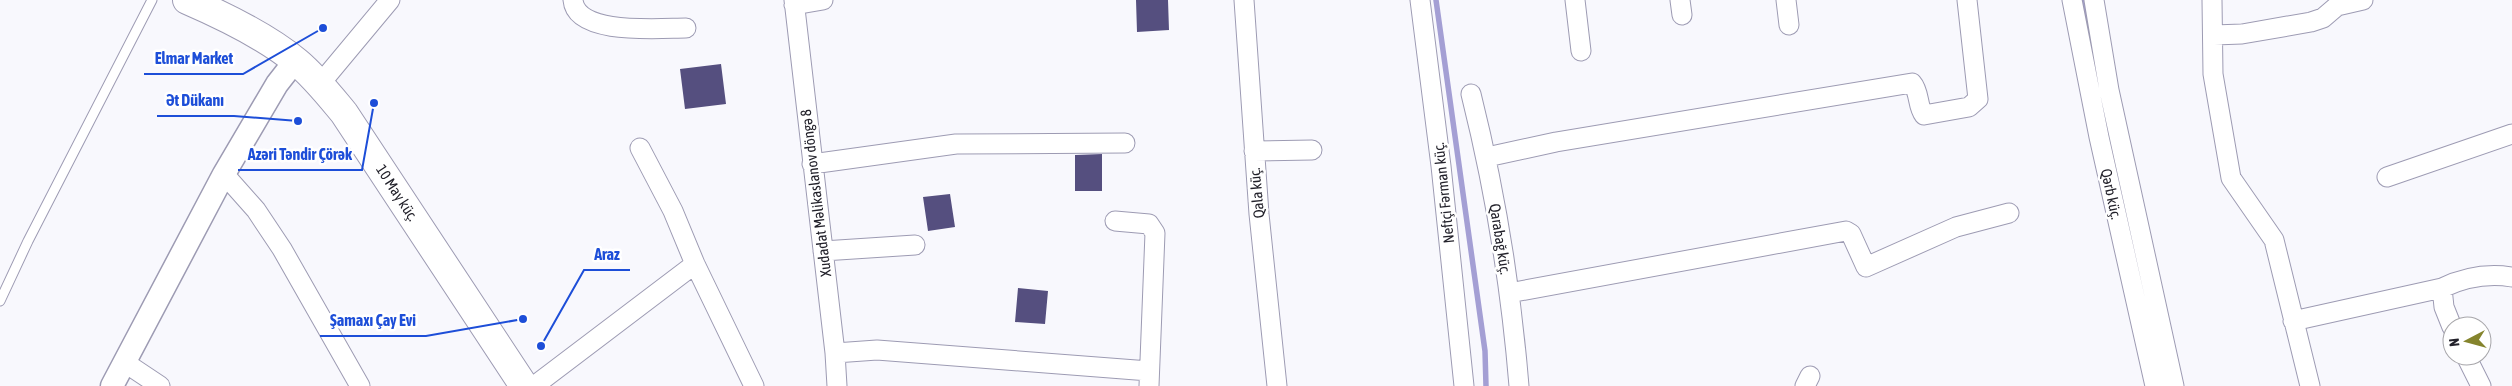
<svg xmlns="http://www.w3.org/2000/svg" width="2512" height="386" font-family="'Asap Condensed',sans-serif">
<rect width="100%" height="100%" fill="#f8f8fd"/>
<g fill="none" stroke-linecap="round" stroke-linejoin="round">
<path stroke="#a49fd4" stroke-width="5.5" d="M1436,0L1485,351L1486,386
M2082,0L2099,84
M2103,108L2109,133"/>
</g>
<path fill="#554f7f" d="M1136,0H1168L1169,30L1137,32Z
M721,64L726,104L685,109L680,69Z
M1102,154V191H1075V155Z
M950,194L955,227L928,231L923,197Z
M1018,288L1048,291L1045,324L1015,322Z"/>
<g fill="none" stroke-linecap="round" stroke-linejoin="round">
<defs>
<path id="service" d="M0,301L28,241L152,0"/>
<path id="minor" d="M573,0C576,36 660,28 686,28
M794,0L835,353L837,386
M1244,0L1259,214L1277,386
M1420,0L1441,166L1464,386
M1575,0L1581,51
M1680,0L1682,15
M1786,0L1789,25
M2072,0L2099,137L2155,386
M2094,0L2109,90L2174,386
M2212,0L2213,74L2231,178L2274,240L2310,386
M794,5L823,0
M2214,35L2242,34L2311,22L2323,18L2337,6L2363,0
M320,84L390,0
M1471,94C1495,190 1511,288 1519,386
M640,148L673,211L695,264L754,386
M1254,151L1312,150
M1487,157L1556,142L1912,83C1920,92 1917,106 1924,115L1969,107L1978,99L1967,0
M812,164L956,144L1125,143
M224,174L256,210L282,249L360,386
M2387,177L2512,134
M1115,221L1149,224L1155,233L1149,386
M823,251L915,245
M2442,288L2444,307L2452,327
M1509,293L1846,231L1851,234L1866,267L1956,227L2009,213
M2293,321L2442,288C2465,277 2487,273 2512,277
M835,353L877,350L1149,371
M2466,356L2481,386
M124,362L160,386
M534,386L695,264
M1805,386L1810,376"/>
<path id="tertiary" d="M112,386L224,174L277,84L295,61"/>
<path id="primary" d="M187,0C224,16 266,36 297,62C315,77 329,95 344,113L524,386"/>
</defs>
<use href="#service" stroke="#9d9bb3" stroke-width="11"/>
<use href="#minor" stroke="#9d9bb3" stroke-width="21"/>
<use href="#tertiary" stroke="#9d9bb3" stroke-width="25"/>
<use href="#primary" stroke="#9d9bb3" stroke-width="30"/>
<use href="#service" stroke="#fff" stroke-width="9"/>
<use href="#minor" stroke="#fff" stroke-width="19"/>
<use href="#tertiary" stroke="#fff" stroke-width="22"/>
<use href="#primary" stroke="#fff" stroke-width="28"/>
</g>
<g text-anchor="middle" stroke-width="5" stroke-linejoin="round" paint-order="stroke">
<g font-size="15" fill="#22212a" stroke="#fff">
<text transform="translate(397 193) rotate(57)" y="5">10 May küç.</text>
<text transform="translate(816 193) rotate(-97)" y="5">Xudadat Məlikaslanov döngə 8</text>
<text transform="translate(1257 193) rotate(-95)" y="5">Qala küç.</text>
<text transform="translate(1444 193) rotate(-96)" y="5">Neftçi Fərman küç.</text>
<text transform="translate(2111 194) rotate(78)" y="5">Qərb küç.</text>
<text transform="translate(1500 239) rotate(81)" y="5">Qarabağ küç.</text>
</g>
</g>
<path fill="none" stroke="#1d4ed8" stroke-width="2" d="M323 28L243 74H144M298 121L234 116H157M374 103L362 170H238M541 346L584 270H630M523 319L426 336H320"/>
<g fill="#1d4ed8" stroke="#fff" stroke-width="2">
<circle cx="323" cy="28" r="5"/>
<circle cx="298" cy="121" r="5"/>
<circle cx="374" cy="103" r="5"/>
<circle cx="541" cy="346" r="5"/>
<circle cx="523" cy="319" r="5"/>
</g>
<g font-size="16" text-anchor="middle" font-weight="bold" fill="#1d4ed8" stroke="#fff" stroke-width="5" stroke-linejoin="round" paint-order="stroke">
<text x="194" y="64">Elmar Market</text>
<text x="195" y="106">Ət Dükanı</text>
<text x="300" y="160">Azəri Təndir Çörək</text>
<text x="607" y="260">Araz</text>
<text x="373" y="326">Şamaxı Çay Evi</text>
</g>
<g transform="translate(2467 341) rotate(264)"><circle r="24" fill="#ffffff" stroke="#a7a6aa"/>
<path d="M0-4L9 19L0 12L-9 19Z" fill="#85842d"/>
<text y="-8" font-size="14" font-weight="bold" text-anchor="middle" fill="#22212a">N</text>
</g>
</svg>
